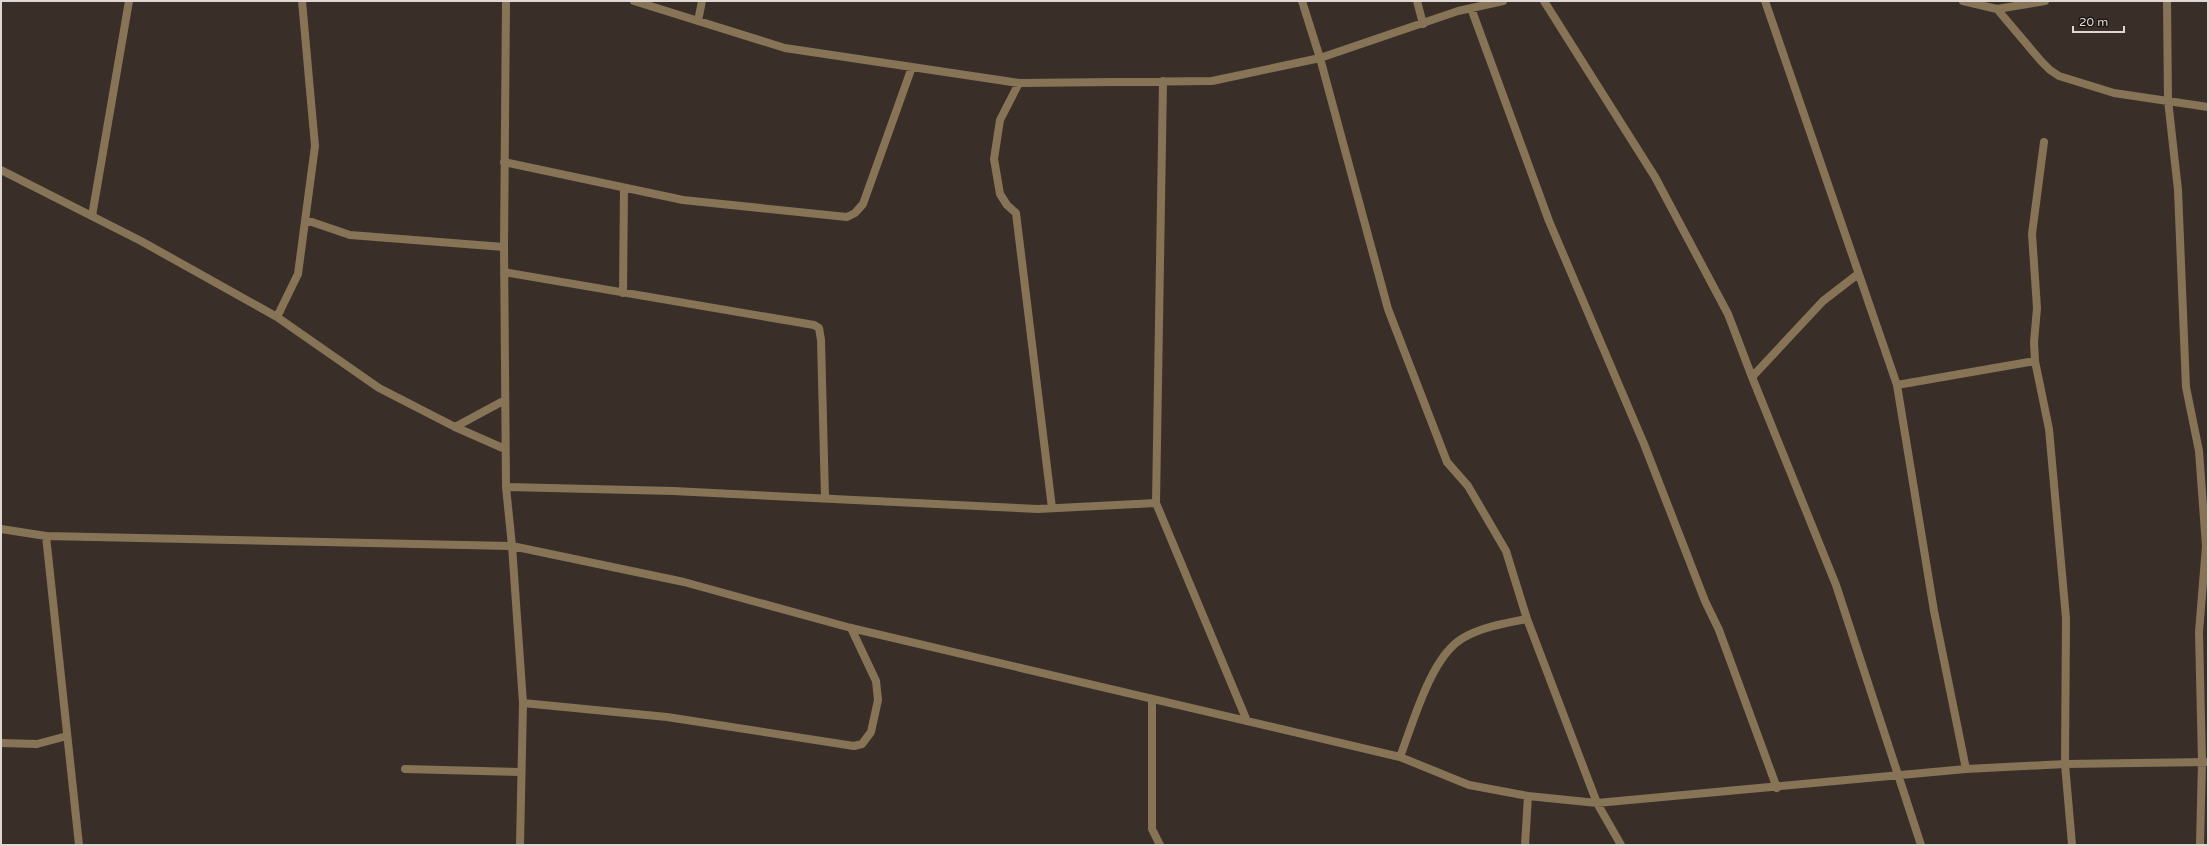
<svg xmlns="http://www.w3.org/2000/svg" width="2209" height="846" font-family="'Varela Round',sans-serif">
<rect width="100%" height="100%" fill="#392f28"/>
<g fill="none" stroke-linecap="round" stroke-linejoin="round">
<path stroke="#877457" stroke-width="8" d="M506,1L504,247L506,487L512,546L523,703L520,845
M634,1L785,48L1019,83L1212,81L1320,58L1458,11L1503,1
M1302,1L1320,58L1388,309L1447,462L1468,486L1506,551L1527,619L1597,803L1621,845
M1417,1L1423,24
M1544,1L1655,177L1728,314L1752,377L1836,585L1921,845
M1765,1L1897,385L1934,611L1966,769
M1963,1L1997,9L2045,1
M2167,1L2168,100L2178,190L2186,387L2199,451L2206,546L2199,632L2202,761L2200,845
M1471,8L1549,221L1644,444L1705,601L1719,630L1777,788
M1997,9L2041,61L2050,70L2059,76L2114,93L2208,107
M698,21L702,1
M1019,83L1000,120L994,159L1000,194L1007,205L1016,213L1052,508
M2044,142L2032,234L2037,308L2034,342L2035,361L2049,429L2066,618L2065,764L2072,845
M504,162L683,200L847,217L855,213L863,204L912,67
M1,170L141,241L277,317L379,388L455,427L505,449
M92,216L129,1
M306,220L350,235L504,247
M504,272L814,325L819,328L821,340L825,498
M623,293L624,188
M277,317L298,274L315,146L302,1
M1752,377L1823,301L1858,274
M1897,385L2035,361
M455,427L505,400
M506,487L673,491L1038,509L1156,503L1247,721
M1156,503L1163,81
M1,529L46,536L512,546L684,582L851,628L1400,757L1469,785L1528,796L1597,803L1966,769L2065,764L2208,762
M46,536L79,845
M1152,699V829L1160,845
M523,703L667,717L854,746L862,744L871,732L878,700L876,681L851,628
M1,743L37,744L67,736
M1400,757C1413,723 1431,656 1463,638C1482,627 1506,623 1527,619
M405,769L521,772
M1525,845L1528,796"/>
</g>
<rect width="2209" height="846" fill="none" stroke="#ded7d3" stroke-width="4"/>
<path d="M2073 26v6h51v-6" fill="none" stroke="#ded7d3" stroke-width="2"/>
<text x="2079" y="26" font-size="12" fill="#ded7d3" stroke="#1d1815" stroke-width="3" paint-order="stroke">20 m</text>
</svg>
